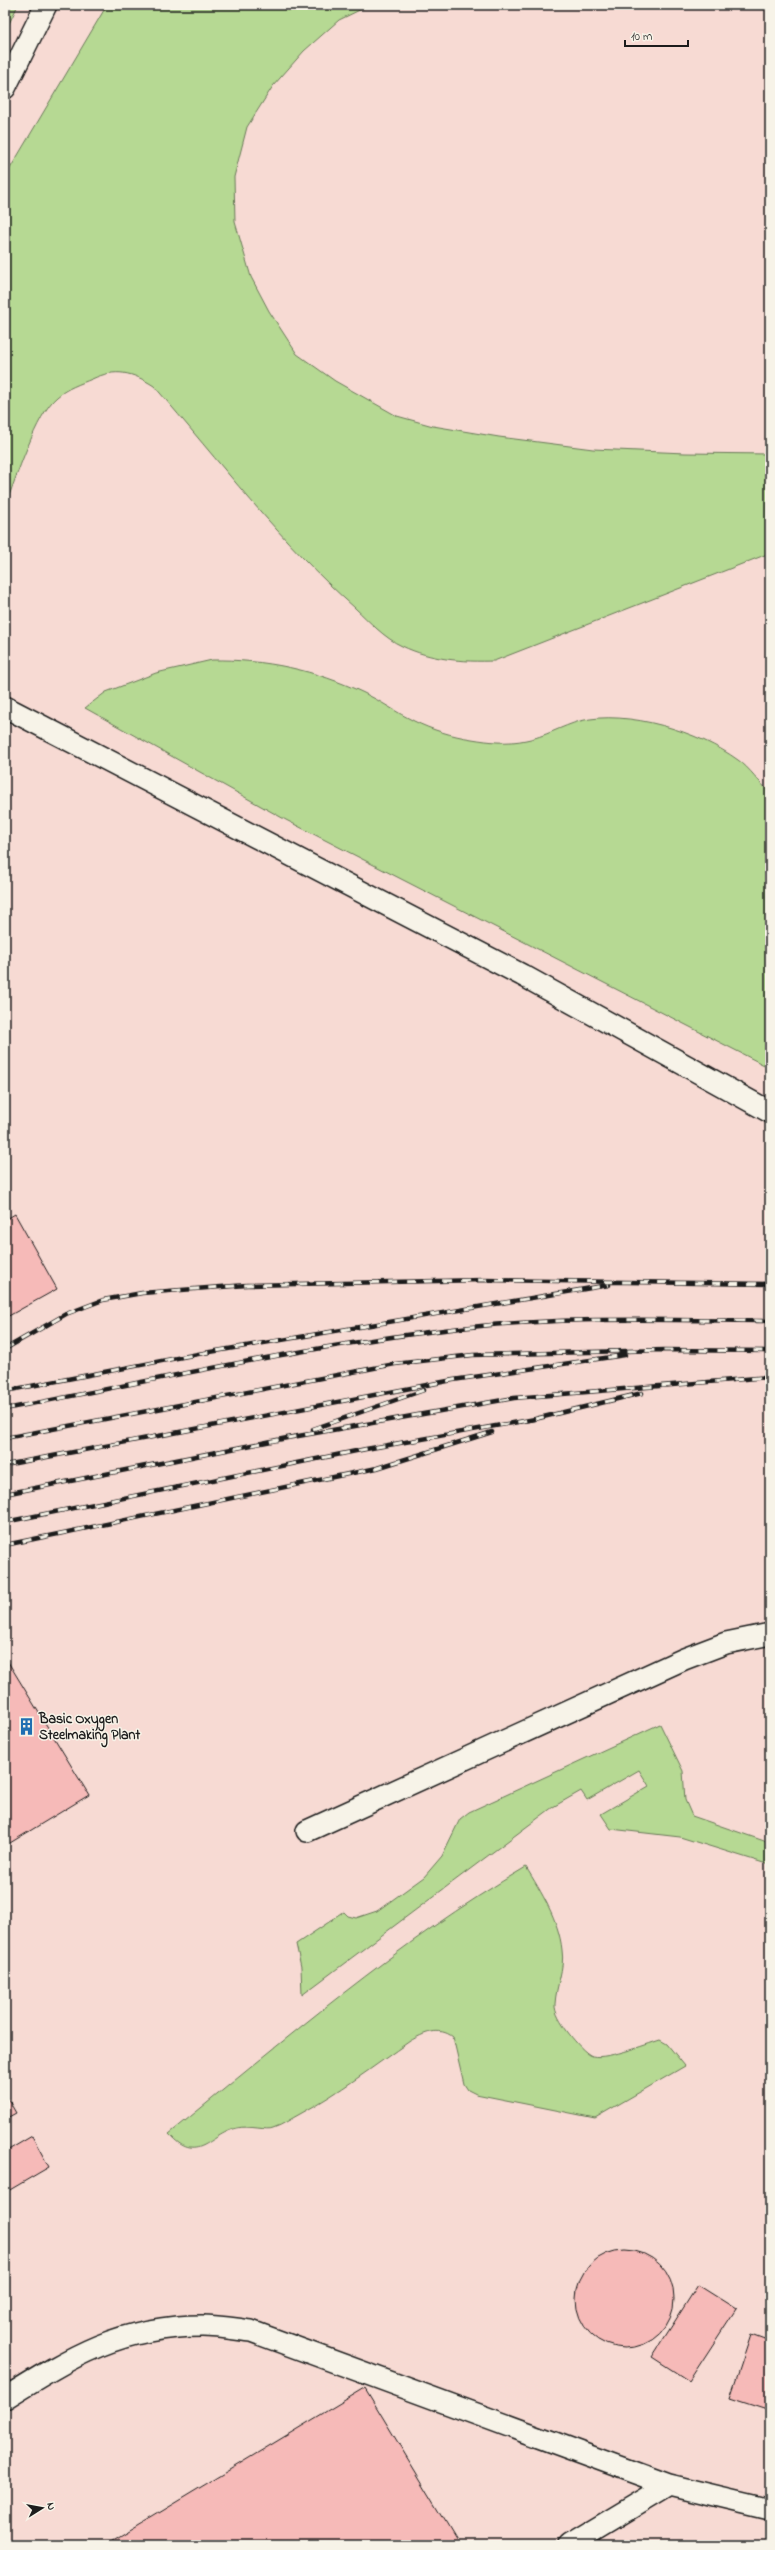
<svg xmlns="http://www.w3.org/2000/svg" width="775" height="2550" font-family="'Indie Flower',sans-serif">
<rect width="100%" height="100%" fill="#f7e8de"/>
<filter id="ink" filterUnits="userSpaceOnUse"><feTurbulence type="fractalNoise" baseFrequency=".025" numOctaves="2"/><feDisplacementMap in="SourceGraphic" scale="8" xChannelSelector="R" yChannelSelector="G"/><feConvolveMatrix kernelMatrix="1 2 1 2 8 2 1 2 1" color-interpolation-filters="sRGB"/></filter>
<g filter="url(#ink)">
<path fill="#f7dad3" d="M5,5H770V2545H5Z"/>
<path fill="#b6d993" stroke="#697a58" d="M5,5H18L5,32Z
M107,5H370L339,20L304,51L273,86L247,127L234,177L235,222L251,277L269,311L297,354L335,381L397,416L433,426L499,437L593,449L685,453L770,454V553L494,661C463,662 431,660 402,646C384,638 369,621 355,608C281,543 219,461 154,386C132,372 116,368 92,379C80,384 67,388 57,397C36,414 16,479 5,506V177Z
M5,571L9,591L5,604Z
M212,660C264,659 316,670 364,693C381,701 397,713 414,721C432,730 452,736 472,739C490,742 508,744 526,740C544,737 562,726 580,721C627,709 700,732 738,760C750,768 759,783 770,792V1068L286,820L85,708L106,692L156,673Z
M660,1724L683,1771L685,1800L692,1816L770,1843V1865L680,1837L611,1829L601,1814L649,1786L639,1770L587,1800L581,1791L553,1807L302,1995L301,1967L296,1944L344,1912L348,1916L356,1918L377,1911L424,1877L442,1856L460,1819L469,1812Z
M526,1867C541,1892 559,1920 562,1950C565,1969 556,1985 555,2004C554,2012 562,2024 567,2031C573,2039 582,2050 590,2055C601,2062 647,2044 660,2040L667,2044L685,2066L595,2118L476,2094L468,2090L464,2084L453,2037C439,2026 424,2033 410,2041C374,2066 339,2093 300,2114C292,2118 283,2125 273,2128C267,2131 249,2125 237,2128C208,2135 198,2166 169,2134C284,2041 398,1942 526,1867Z"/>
<path fill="#f6bab8" stroke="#1c1c1c" d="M15,1214L57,1289L5,1318V1220Z
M5,1657L89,1795L5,1846Z
M5,2094L16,2113L5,2119Z
M32,2136L49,2167L8,2191L5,2186V2152Z
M576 2299a49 49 0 1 1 98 0a49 49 0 1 1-98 0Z
M698,2285L736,2309L689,2381L652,2357Z
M751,2335L770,2342V2411L730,2398Z
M365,2388L458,2542L453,2545H105Z"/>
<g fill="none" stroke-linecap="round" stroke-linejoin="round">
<defs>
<path id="service" d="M5,88L46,5
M5,707L522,975L770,1112
M307,1831L684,1659L726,1643L770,1634
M5,2398C72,2356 121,2326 202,2326C218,2326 235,2329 251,2331L669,2485L770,2509
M569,2545L669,2485"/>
</defs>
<use href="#service" stroke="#1c1c1c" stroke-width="24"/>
<use href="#service" stroke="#f7f3e8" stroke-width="21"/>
<defs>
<path id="rail" d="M5,1349L66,1314L103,1300L142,1293L247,1285L483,1280L770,1284
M5,1391L198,1354L609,1285
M5,1409C151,1381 297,1348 444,1330C552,1316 661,1320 770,1321
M313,1429L424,1390
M5,1438L395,1364L473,1355L664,1350L770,1351
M5,1465L453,1380L625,1355
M5,1494L287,1438L514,1398L770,1377
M5,1522L366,1449L535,1419L642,1393
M5,1545L377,1468L492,1432"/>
</defs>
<use href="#rail" stroke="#1c1c1c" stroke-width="4.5"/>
<use href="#rail" stroke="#f7f3e8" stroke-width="3" stroke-dasharray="9" stroke-linecap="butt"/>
</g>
</g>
<defs>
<symbol id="building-bare" viewBox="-9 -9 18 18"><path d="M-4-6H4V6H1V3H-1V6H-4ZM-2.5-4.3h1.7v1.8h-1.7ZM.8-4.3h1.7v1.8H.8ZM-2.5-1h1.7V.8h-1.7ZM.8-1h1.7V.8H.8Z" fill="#1f6fb2" stroke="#f7f3e8" stroke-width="2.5" paint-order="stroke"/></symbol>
</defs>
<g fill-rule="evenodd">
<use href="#building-bare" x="14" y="1714" width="25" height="25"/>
</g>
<g text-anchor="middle" stroke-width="3" stroke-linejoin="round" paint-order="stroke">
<g font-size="14" font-weight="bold" fill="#1c1c1c" stroke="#f7f3e8" text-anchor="start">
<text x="39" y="1723">Basic Oxygen<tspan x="39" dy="16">Steelmaking Plant</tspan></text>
</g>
</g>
<rect width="775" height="2550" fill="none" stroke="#f7f3e8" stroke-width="20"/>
<rect x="10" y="10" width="755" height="2530" fill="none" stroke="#1c1c1c" stroke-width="1.5" filter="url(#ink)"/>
<g transform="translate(42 2508) rotate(79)" stroke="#f7f3e8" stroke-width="3" paint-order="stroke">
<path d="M0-3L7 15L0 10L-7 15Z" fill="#1c1c1c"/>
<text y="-6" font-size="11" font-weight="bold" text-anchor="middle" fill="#1c1c1c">N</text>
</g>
<path d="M625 40v6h63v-6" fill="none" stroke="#1c1c1c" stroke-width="2"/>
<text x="631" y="40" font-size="12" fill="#1c1c1c" stroke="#f7f3e8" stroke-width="3" paint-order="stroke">10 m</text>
</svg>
